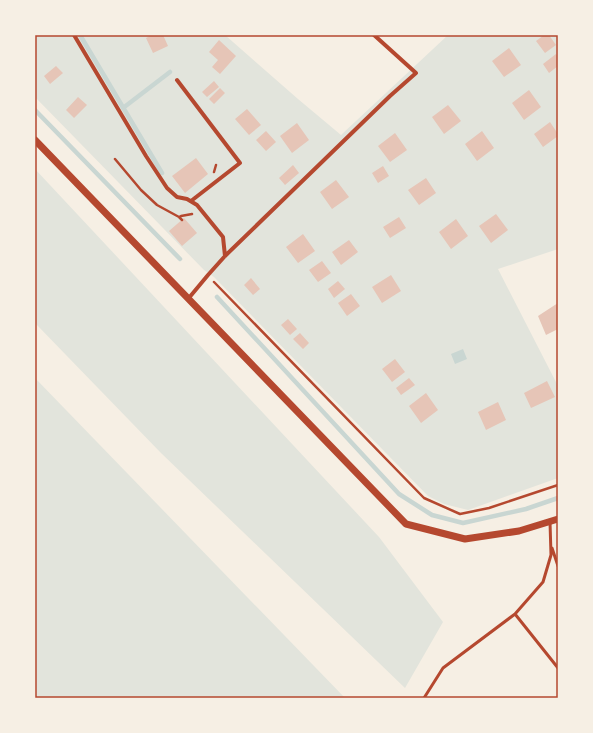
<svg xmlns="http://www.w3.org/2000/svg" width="593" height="733" font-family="'Golos Text',sans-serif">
<rect width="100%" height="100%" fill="#f6efe4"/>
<path fill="#e2e4dc" d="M35,35H225L298,99L341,135L448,35H558V249L498,269L558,386V478L468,510L444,504L428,496L214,277L204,270L35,97Z
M35,169L379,537L443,622L405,688L161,453L35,323Z
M35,378L345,698H35Z"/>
<path fill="#c9d6d2" d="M463,349L467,359L455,364L451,354Z"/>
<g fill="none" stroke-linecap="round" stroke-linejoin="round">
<path stroke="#c9d6d2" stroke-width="4.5" d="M80,35L162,173
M123,108L170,72
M35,110L180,259
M217,297L399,494L432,515L463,523L526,509L558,498"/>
</g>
<path fill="#e6c5b7" d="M152,35H163L168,46L153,53L146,38Z
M544,35H549L556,45L545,53L536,41Z
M219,40L236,56L220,74L212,67L218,60L209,52Z
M509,48L521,65L504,77L492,61Z
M556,54L558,57V66L549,73L543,64Z
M56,66L63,73L50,84L44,76Z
M214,81L219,87L207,97L202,92Z
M220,88L225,93L214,104L209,99Z
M529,90L541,107L524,120L512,103Z
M78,97L87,105L74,118L66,110Z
M448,105L461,121L444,134L432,117Z
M247,109L261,125L249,135L235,119Z
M550,122L558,134V136L543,147L534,134Z
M297,123L309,140L292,153L280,136Z
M266,131L276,142L266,151L256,140Z
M482,131L494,148L477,161L465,144Z
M395,133L407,150L390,162L378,146Z
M196,158L208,174L185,193L172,176Z
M293,165L299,173L285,185L279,178Z
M383,166L389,176L378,183L372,173Z
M426,178L436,193L419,205L408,190Z
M336,180L349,197L332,209L320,192Z
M496,214L508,230L491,243L479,226Z
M399,217L406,228L390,238L383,227Z
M184,218L197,233L182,246L169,231Z
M456,219L468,236L451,249L439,232Z
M303,234L315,251L298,263L286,247Z
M349,240L358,252L341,265L332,252Z
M322,261L331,273L318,282L309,270Z
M391,275L401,291L382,303L372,287Z
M251,278L260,289L253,295L244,285Z
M338,281L345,289L334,298L328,289Z
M351,294L360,306L347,316L338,303Z
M558,303V329L546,335L538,316Z
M288,319L297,329L290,335L281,325Z
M300,333L309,343L303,349L293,339Z
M395,359L405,372L392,382L382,369Z
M409,378L415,385L401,395L396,388Z
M547,381L555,397L531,408L524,393Z
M426,393L438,410L421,423L409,406Z
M498,402L506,420L486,430L478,412Z"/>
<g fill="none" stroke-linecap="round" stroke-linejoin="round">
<path stroke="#b5482f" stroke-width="2.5" d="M115,159L141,190L157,205L179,217
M214,172L216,165
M182,220L179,217L181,216L192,214
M214,282L424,498L460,514L489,508L558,485"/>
<path stroke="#b5482f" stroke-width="3" d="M552,548L558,566
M515,614L558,668
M424,698L443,668L515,614L543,582L551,555L550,522"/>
<path stroke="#b5482f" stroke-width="4" d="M74,35L146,156L167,188L177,197L187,199L197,205L223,237L225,256
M177,80L240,163L191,201
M188,299L208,275L225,256L390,96L416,73L374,35"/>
<path stroke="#b5482f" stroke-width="7" d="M35,140L406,524L465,539L519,531L558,519"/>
</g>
<rect width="593" height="733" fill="none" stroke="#f6efe4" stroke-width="72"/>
<rect x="36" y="36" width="521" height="661" fill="none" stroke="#b5482f" stroke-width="1.5"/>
</svg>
